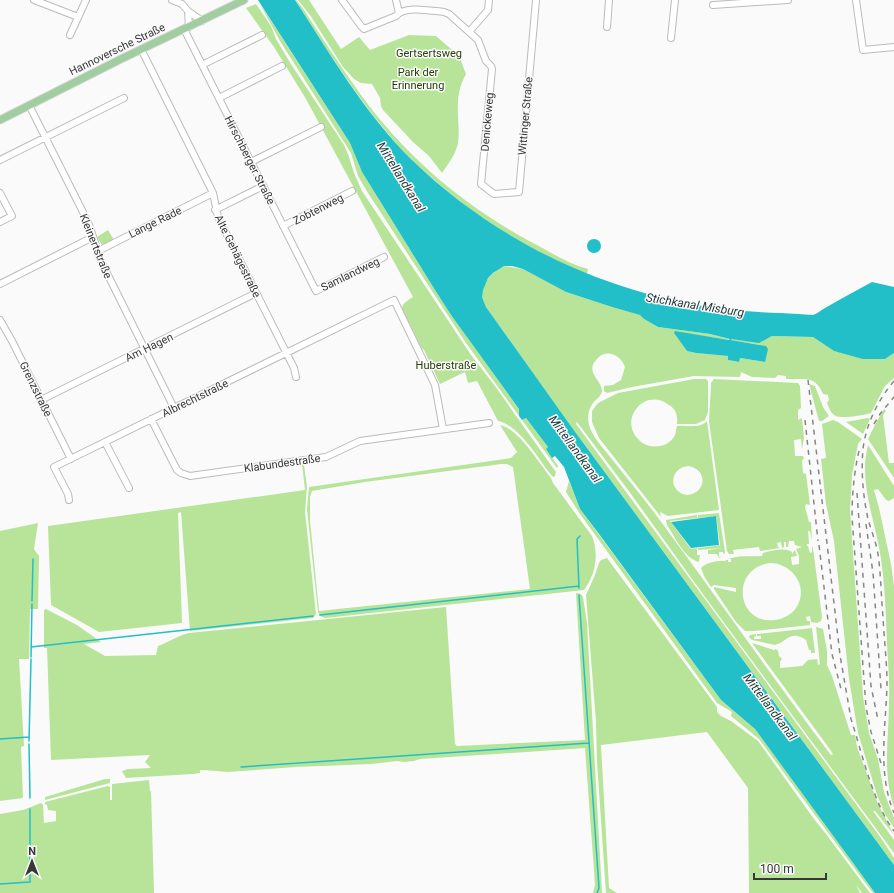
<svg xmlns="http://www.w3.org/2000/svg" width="894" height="893" font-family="Roboto,sans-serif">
<rect width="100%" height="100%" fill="#fafafb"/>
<path fill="#b7e499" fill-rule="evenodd" d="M295,0H296L302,7C321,36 340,66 361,95C406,157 463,205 531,242C549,251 568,264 588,269L587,274C527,250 471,214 424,171C412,160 400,149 390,136C354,94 325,46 295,0Z
M298,0H309L341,49L359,37L370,50L409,35L436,36L459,56L466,74C461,83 458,93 458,103C457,117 460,130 458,143C456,154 448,164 442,173L429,156L413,142L383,110L381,106L380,98L372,84L361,83L354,79L343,67L310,15Z
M259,2L350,143L362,172L435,290L451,315L519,409V416L466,343L368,193L358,176L351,153L280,41Z
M256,4L271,26L276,39L289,61L344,145L348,154L354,173L362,191L471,355L495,386L553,468L556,472L555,476L553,477L548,471C536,455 518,425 498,421L477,381L468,383L465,372L440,384L424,350L421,347L402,308C403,302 409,300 413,297L306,99L274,47L246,8Z
M108,230L114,240L104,245H102L97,237Z
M504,266L523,269L566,292L612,307L641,315L644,319L658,327L710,334L730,339V340L689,334H675L687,351L696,353L728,356V360L738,362L740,358L765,362L760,345L731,340V339L760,342L772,336L813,337L834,351L885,359L894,353V378L885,386L871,413C866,415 841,419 836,416C831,414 829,408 827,403L829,400L828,395L823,394C815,375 805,380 786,379V376L778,375L775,378L752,377L741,372L740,377L694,376L632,387L607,393L604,391V386L613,385L621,380L625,367C621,355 606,348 597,359C584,372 602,380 602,391C601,397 596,399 593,403C586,412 587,425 593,434C597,442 605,450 611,458C626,477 642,496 656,515C715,594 771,676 831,755L833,754L829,748L752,643L774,650L776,649L778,651L779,656L782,659L780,662V668L802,666L808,660L817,659L818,665L820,664L816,627L823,629L827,651V665L832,676L851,735H855L857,747L878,804L894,835L875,811H873L894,840V853L705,597L628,490L577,422L576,424L881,838L894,858V865L573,429L486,307C485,304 483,300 482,297C480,283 493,272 504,266Z
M694,379H706L708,381V412L705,420L696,424H677C678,416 676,409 669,405C644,386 617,421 640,441C650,450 669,448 675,435C676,432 676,429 677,426C687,425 700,429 707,421L719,510L668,516L660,512L661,517L599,438L592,422V411L598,403L618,393ZM688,466C708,469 707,493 687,495C668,492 669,468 688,466Z
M714,379L798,383L800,386L801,408L798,410V420L802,418L804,438L802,449L801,439L794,440L795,456H803L804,459L802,460L803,473L806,474L810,505L806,504L805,507L809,522H811L812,541L810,531H808L809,544H807V546H808L810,553L812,552V546L813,548L822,617L821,621L817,623L811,622L810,616L806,617L807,621H810V625L754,631H745L736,622L714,589V587L736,592V588L714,585L711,587L704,576L701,568C705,563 718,560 725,561L726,560H728V562H731V559H728C739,555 751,557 762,556L763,553C771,551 784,547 792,552V554L795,550L797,556L791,557L792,565L799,564V556L796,549L802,547L795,545L794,541H789L788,547H786V542H784V547L782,548L781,542L777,543L778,547L780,548L760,551L759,547L733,550L734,554H729L727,551L709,421L711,387V383ZM770,563C792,563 810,587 796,608C791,615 783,619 775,620C737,625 729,569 770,563Z
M809,384L815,386L823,407L829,416L822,421H819Z
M884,409L886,411L883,415L889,463H894V478L868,439L877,421Z
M526,418L548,447L546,449L558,466L557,468L522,420Z
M868,418L870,419L863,434L846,422Z
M833,420L838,422L862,439L858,444L852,475L850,510L863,696L869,733L878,759L884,792L894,818V828L885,814L877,795L858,733L849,679L834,541L826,504L821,459L826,458L822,424Z
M500,425C519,429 539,463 551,478L553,483L592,536C599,554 596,574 584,590L325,618L320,616L318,612L307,509L309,487L511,458L517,452ZM501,464H507L513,467L530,589L319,611L310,520V497L312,491L365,482Z
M868,445L894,486V498L889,501L886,500L878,489L874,490L879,508L891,564L894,586V807C882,772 889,737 889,701C890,682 888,663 887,644C886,615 885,587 881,559C876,521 858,484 868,445Z
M302,464L304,465L307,487L305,512L316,614L313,618L190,631L181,512L178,513L182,623L99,632L51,605L48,526L305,490Z
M569,481L580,509L721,700L755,729L875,893H873L866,884L759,739L731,716L732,712L717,703L580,514L566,492Z
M719,513L725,552L724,555L723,552H719V557L722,556L719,558L717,554H708V550L722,548L698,550V548L722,545H720L716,516L698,518V515Z
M697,515V518L670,521L691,549L697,548V555H700L699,562C684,558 675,537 667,525L666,520Z
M38,523L34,549L39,556L38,609H30L29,659H19L24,746L21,747L23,798L0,801V531Z
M607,558L717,707V712L721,716L731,721L758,741L814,819L826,834L870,893H862L856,885L860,893H749L748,788L707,732L601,745L609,888L617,893H606L597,762L596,722L586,595L595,575L599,563L601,560Z
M576,593L581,594L583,597L587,623L602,893H593L595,885L593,857L585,748L420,759L414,761L404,762L397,761L372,764L296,767L228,772L203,770H200V773L193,774L126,778L122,771L128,769L151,768L145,762L150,755L51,760L47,648H44V610L46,609L77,625L101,642L84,644L105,656L156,655L158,646C169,642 179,635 189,633L446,607L455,744L457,746L585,740Z
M812,628L815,653H811V650H809L806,640C790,629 786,643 775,645L752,640L749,637L750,635L756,634V636L754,637V639H761V636H757V634Z
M105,779H110V783L45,800V797Z
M149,780L150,791H151L154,893H0V814L23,810L41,803L43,805L44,823L56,821V811L48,810L47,805L45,804V802L108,786L110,787V800H112V784Z"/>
<path fill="#22bfc8" d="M258,0H295C331,55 365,114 412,160C505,250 630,305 759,312C772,313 785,313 798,314C803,314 808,315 813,315C817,314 821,310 825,308C840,299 856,291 872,282L894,287V353L885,359H863L834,351L813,337L772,336L759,343L731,339V340L766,346L768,349L765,362L740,358L739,362L728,360V356L696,353L687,351L674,333L675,331L729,340L730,339L710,334L658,327L644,319L640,315L612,307L566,292L523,269L512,266H504L493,273L488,278L483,290L482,297L486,307L573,429L894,865V893H875L755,729L721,700L599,534L580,509L564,467L555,456L552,458L546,449L548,447L526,418L522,420L519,416V409L451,315L435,290L362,172L350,143Z
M587 246a7 7 0 1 1 14 0a7 7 0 1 1-14 0Z
M716,516L719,545L691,548L671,522Z"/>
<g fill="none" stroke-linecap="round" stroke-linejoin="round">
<path stroke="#22bfc8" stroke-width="1.5" d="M579,588L577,539L580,536
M579,595L599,888L597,893
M32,601L33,559
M320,615L579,586
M31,647L313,616
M31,657L32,604
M0,739L29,737
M29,741L31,659
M29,744L30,798
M241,767L589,743
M0,884L30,882V809"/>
<defs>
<path id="minor" d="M34,0L78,17
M172,0L182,4L188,11
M342,0L361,26L364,29L396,16C405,5 431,11 444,12L449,14L478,40L486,61L491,66L492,69L481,184L494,194L519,192L536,0
M396,0L399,13
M856,0L863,50L894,47
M713,5L788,0
M189,27L188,11L202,21
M607,27L609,0
M184,29L316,291L384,257
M469,32L488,10L489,0
M70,35L86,0
M671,38L675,0
M141,49L213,193L218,217L294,368L296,377
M202,65L262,35
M219,98L282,66
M29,105L88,222L98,251L99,257L174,408
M0,160L124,98
M251,162L321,127
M0,193L12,216L0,222
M215,210L263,186
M283,226L352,191
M98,251L213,193
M0,284L93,237
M0,320L12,341L71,459
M41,400L256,293
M151,419L177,470L181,473L190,476L326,457L360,441L489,423
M105,442L129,488
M69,500L68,494L54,467L394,300L435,385L443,429"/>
<path id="major" d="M0,120L121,59L244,0"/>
</defs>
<use href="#minor" stroke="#bbbbbc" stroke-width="8"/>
<use href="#major" stroke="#d7d7d7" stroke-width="9"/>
<use href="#minor" stroke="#fff" stroke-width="6"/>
<use href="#major" stroke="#a2cda1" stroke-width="7"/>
<path stroke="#868687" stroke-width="1.5" stroke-dasharray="5 5" stroke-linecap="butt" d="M808,380L840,655L851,719C862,753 873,803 894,831
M894,381C878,400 866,424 863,449C861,472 863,496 868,519C871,530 876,542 878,554C881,575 881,596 883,617C884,639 887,662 887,684C886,727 877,772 894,813
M805,420L818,541
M874,424L880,414L894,397
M859,451C854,472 852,495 852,517L866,707L871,732L881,763
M857,493L871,686L878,720
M866,524L873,573L881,689
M819,545L832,654L841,689"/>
</g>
<g text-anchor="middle" stroke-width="3" stroke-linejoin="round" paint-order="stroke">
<g font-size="11" fill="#373738" stroke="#fafafb">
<text transform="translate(117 49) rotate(-26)" y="4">Hannoversche Straße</text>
<text transform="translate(525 116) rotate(-85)" y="4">Wittinger Straße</text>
<text transform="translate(487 122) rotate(-85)" y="4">Denickeweg</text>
<text transform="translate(250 160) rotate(63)" y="4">Hirschberger Straße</text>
<text transform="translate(318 209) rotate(-27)" y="4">Zobtenweg</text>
<text transform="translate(155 222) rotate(-26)" y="4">Lange Rade</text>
<text transform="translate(96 246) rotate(68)" y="4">Kleinertstraße</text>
<text transform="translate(238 256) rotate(64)" y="4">Alte Gehägestraße</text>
<text transform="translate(350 274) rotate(-26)" y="4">Samlandweg</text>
<text transform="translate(149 347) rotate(-26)" y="4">Am Hagen</text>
<text transform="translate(36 389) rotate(64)" y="4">Grenzstraße</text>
<text transform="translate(195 398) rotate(-26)" y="4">Albrechtstraße</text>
<text transform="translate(282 463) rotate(-8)" y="4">Klabundestraße</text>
</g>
<g font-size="11" fill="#234006" stroke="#fafafb">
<text x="429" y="57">Gertsertsweg</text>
<text x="418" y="76">Park der<tspan x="418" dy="13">Erinnerung</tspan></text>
<text x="446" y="369">Huberstraße</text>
</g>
<g font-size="12" font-style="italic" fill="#1d3536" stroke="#fafafb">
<text transform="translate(401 177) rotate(58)" y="4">Mittellandkanal</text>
<text transform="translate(695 305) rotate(9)" y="4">Stichkanal Misburg</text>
<text transform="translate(575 449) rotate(54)" y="4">Mittellandkanal</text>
<text transform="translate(770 707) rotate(53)" y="4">Mittellandkanal</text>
</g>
</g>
<g transform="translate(32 861)" stroke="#fafafb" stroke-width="3" paint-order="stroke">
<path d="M0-3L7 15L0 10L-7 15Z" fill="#373738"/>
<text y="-6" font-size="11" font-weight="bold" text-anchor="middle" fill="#373738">N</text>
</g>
<path d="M754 873v6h72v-6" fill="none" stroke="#373738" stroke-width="2"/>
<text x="760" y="873" font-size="12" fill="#373738" stroke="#fafafb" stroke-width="3" paint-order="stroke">100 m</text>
</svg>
